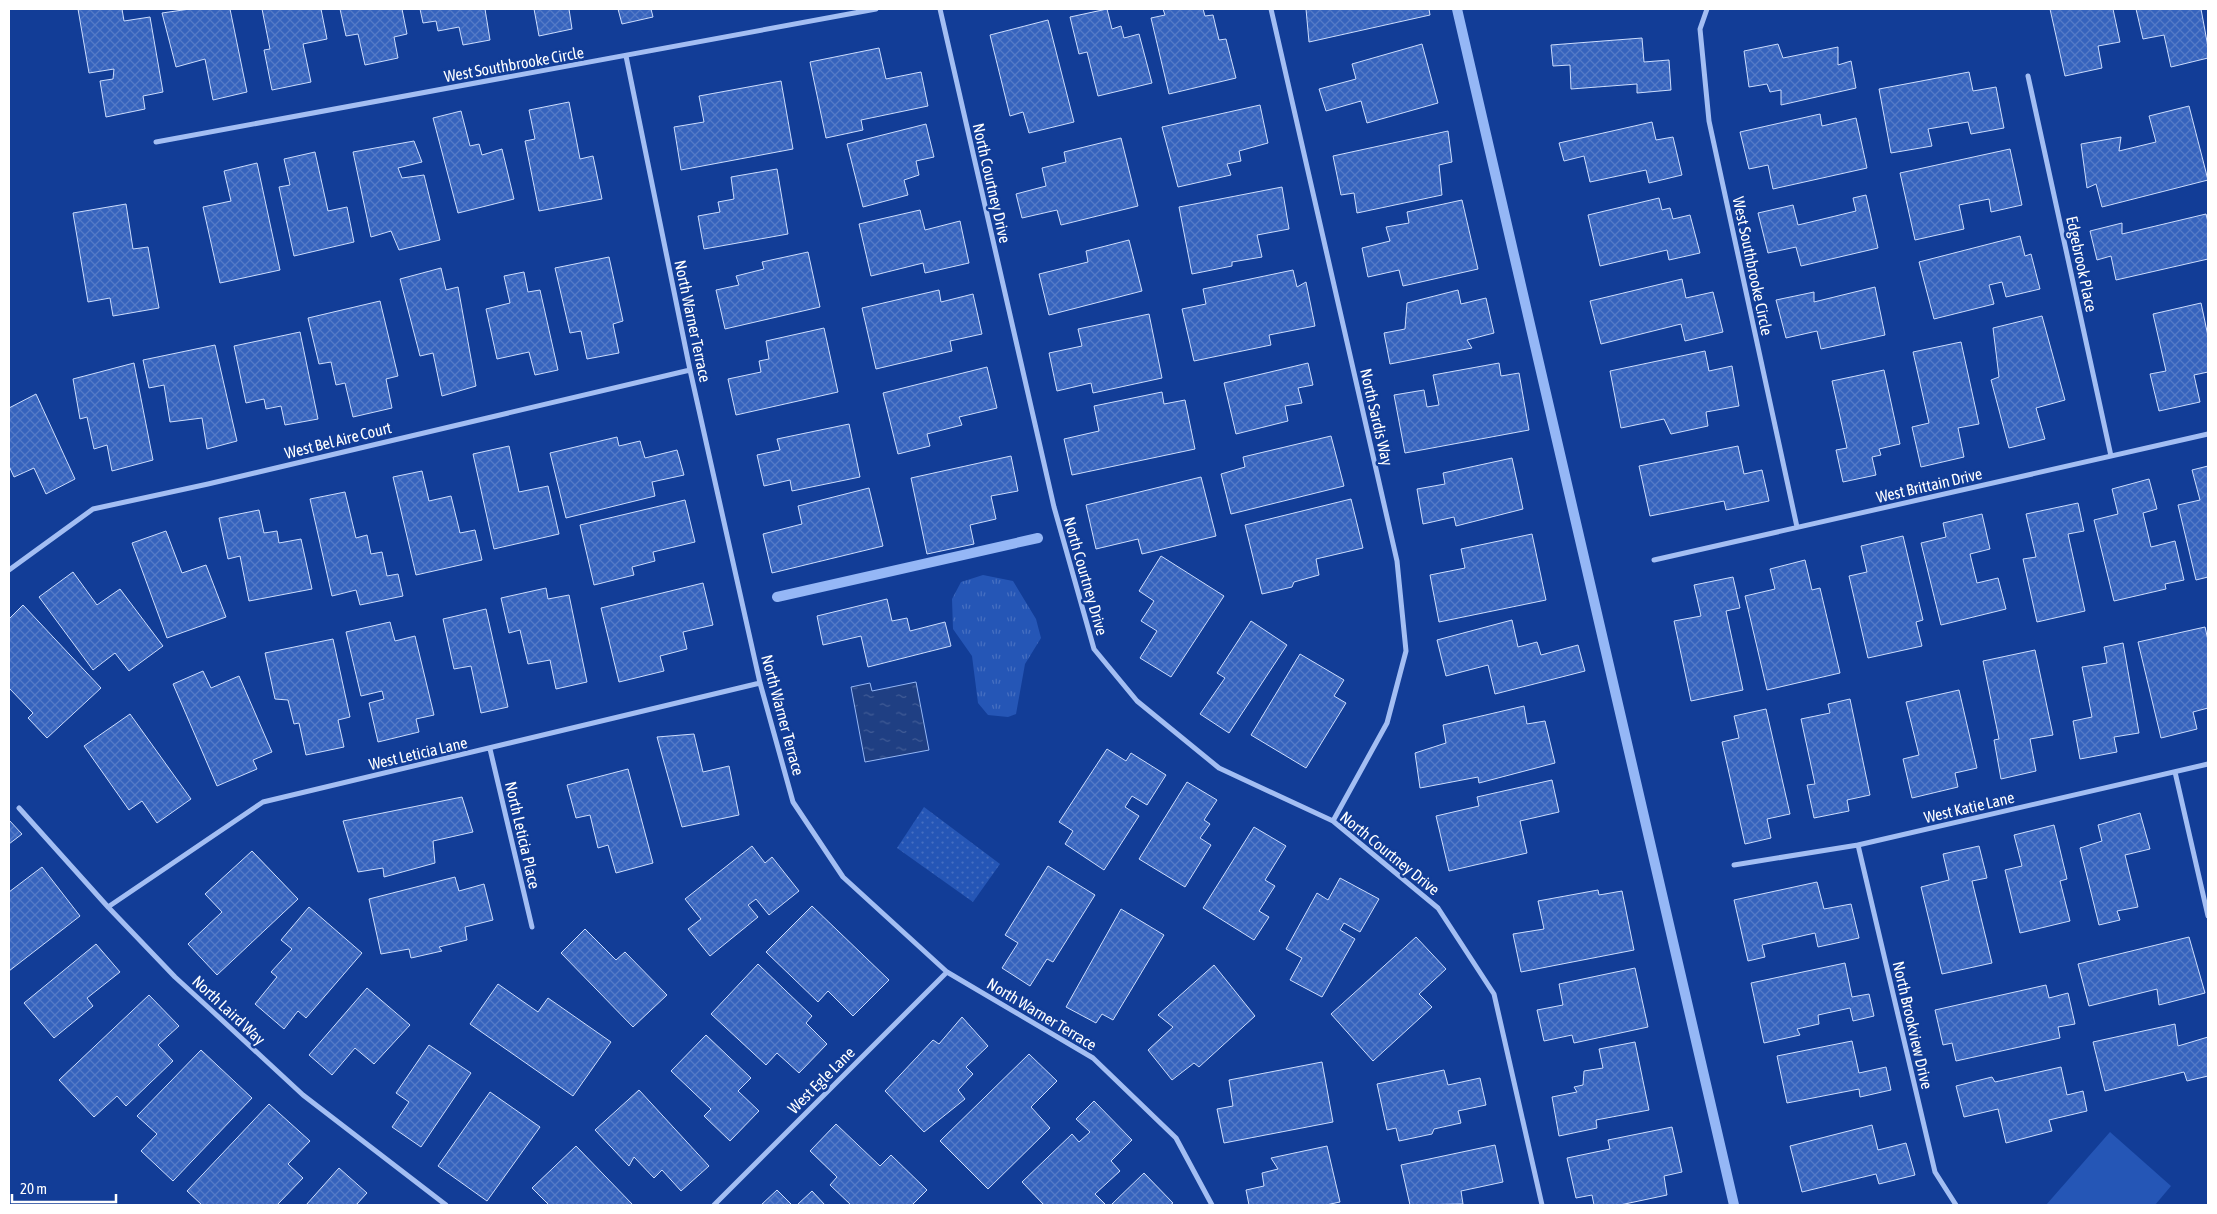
<svg xmlns="http://www.w3.org/2000/svg" width="2217" height="1214" font-family="'Asap Condensed',sans-serif">
<defs>
<pattern id="grass-tufts" width="24" height="20" patternUnits="userSpaceOnUse" patternTransform="scale(1.25)"><rect width="24" height="20" fill="#2556b6"/><path d="M3 7l-1-3M5 7V3M7 7l1-3M15 17l-1-3M17 17v-4M19 17l1-3" fill="none" stroke="#466fc1"/></pattern>
<pattern id="park-dots" width="8" height="8" patternUnits="userSpaceOnUse" patternTransform="scale(1.25)"><rect width="8" height="8" fill="#2556b6"/><path d="M2 2h.1M6 6h.1" fill="none" stroke="#466fc1" stroke-width="1.8" stroke-linecap="round"/></pattern>
<pattern id="water-ripples" width="26" height="14" patternUnits="userSpaceOnUse" patternTransform="scale(1.25)"><rect width="26" height="14" fill="#1f3f83"/><path d="M2 4q2-2 4 0t4 0M15 11q2-2 4 0t4 0" fill="none" stroke="#415c96"/></pattern>
<pattern id="building-cross-hatch" width="8" height="8" patternUnits="userSpaceOnUse" patternTransform="scale(1.25)"><rect width="8" height="8" fill="#3663bd"/><path d="M0 0l8 8M0 8l8-8" fill="none" stroke="#547ac7"/></pattern>
</defs>
<rect width="100%" height="100%" fill="#123d97"/>
<path fill="url(#grass-tufts)" d="M983,575L1013,581L1036,619L1041,638L1025,664L1016,714L1008,717L988,715L978,703L972,656L953,629L952,599L961,582Z"/>
<path fill="url(#park-dots)" d="M924,807L1000,864L973,902L897,848Z"/>
<path fill="#2556b6" d="M2110,1132L2171,1186L2155,1205H2046Z"/>
<path fill="url(#water-ripples)" stroke="#95b7f6" d="M916,682L929,750L865,762L851,687L870,683L872,691Z"/>
<g fill="none" stroke-linecap="round" stroke-linejoin="round">
<path stroke="#95b7f6" stroke-width="10" d="M1457,9L1734,1205
M777,597L1038,538"/>
</g>
<path fill="url(#building-cross-hatch)" stroke="#cbdcfd" d="M78,9H122L124,21L150,17L163,92L143,96L145,109L106,117L100,81L113,79L114,69L89,73Z
M190,9H230L247,92L213,100L205,59L176,67L162,13Z
M262,9H321L327,39L303,44L311,82L272,90L264,50L270,49Z
M340,9H402L407,34L394,37L398,58L365,65L358,34L346,36Z
M420,9H485L490,40L463,45L459,27L438,31L436,21L423,23Z
M534,9H569L572,29L539,36Z
M618,9H651L653,17L622,24Z
M1107,9L1112,29L1121,26L1124,38L1139,34L1152,83L1098,96L1087,52L1079,54L1070,17Z
M1163,9H1203L1205,16L1213,15L1219,40L1226,39L1236,78L1169,94L1151,18L1165,15Z
M1306,9H1429L1430,15L1309,42Z
M2050,9H2113L2120,42L2098,46L2102,68L2065,76Z
M2136,9H2201L2208,47V58L2171,67L2164,35L2143,39Z
M1048,20L1074,122L1029,133L1023,112L1010,116L990,35Z
M1642,38L1644,62L1669,60L1671,90L1637,93V84L1571,89L1570,65L1553,66L1551,45Z
M1422,44L1438,103L1367,123L1361,101L1326,111L1319,89L1356,79L1352,64Z
M1778,44L1783,58L1838,47V65L1851,61L1856,88L1781,105V90L1770,92L1767,84L1749,87L1744,51Z
M879,48L886,79L921,72L928,106L861,120L863,130L826,138L810,62Z
M1969,72L1973,91L1996,87L2004,128L1971,134L1968,122L1928,129L1932,146L1891,153L1879,89Z
M781,81L793,149L681,170L674,127L704,122L699,96Z
M569,102L580,159L593,156L602,199L539,211L525,141L535,139L529,110Z
M1260,105L1268,143L1239,151L1241,161L1227,164L1231,175L1178,187L1162,127Z
M2189,106L2208,180L2102,207L2096,184L2087,188L2081,144L2121,137L2119,151L2156,142L2149,116Z
M461,111L470,146L479,144L482,155L502,149L514,199L458,213L433,118Z
M1820,114L1822,126L1856,118L1867,168L1773,189L1768,165L1749,169L1740,132Z
M1652,122L1656,140L1673,137L1682,175L1649,183L1646,170L1590,182L1584,156L1564,161L1559,143Z
M926,124L934,157L916,161L919,175L904,180L908,195L863,207L847,144Z
M1448,131L1452,162L1439,165L1442,195L1357,213L1354,193L1341,195L1333,156Z
M1121,138L1138,206L1061,225L1057,210L1022,218L1016,194L1046,186L1042,168L1066,162L1064,152Z
M414,141L422,162L398,168L402,178L424,175L440,240L399,250L391,231L371,237L353,152Z
M2010,149L2022,205L1991,212L1989,199L1959,205L1964,229L1915,240L1900,173Z
M315,152L328,211L347,207L354,242L294,256L279,187L290,185L284,159Z
M257,163L280,270L220,283L203,207L231,201L224,171Z
M777,169L788,234L704,249L698,216L720,212L718,202L734,199L731,177Z
M1282,187L1289,229L1257,235L1262,257L1232,262V266L1192,274L1179,207Z
M1866,195L1878,248L1801,266L1796,247L1768,253L1758,213L1793,205L1798,225L1856,211L1853,198Z
M1659,198L1662,210L1670,208L1673,219L1690,215L1700,253L1669,260L1667,250L1600,266L1588,215Z
M1462,200L1478,269L1403,286L1399,270L1368,277L1362,248L1390,241L1386,227L1409,223L1407,212Z
M126,204L133,249L148,247L159,308L113,316L110,298L88,302L73,213Z
M920,210L925,230L960,221L969,263L925,273L923,263L871,276L859,224Z
M2206,214L2208,222V259L2116,280L2111,256L2097,260L2090,231L2122,223V234Z
M2020,236L2025,256L2031,254L2040,289L2006,297L2002,282L1989,285L1994,304L1934,319L1919,262Z
M1129,240L1142,291L1049,315L1039,274L1088,262L1086,251Z
M808,252L820,307L725,329L716,290L739,285L736,276L764,269L762,262Z
M609,257L623,321L613,324L619,353L587,359L581,331L570,333L555,268Z
M441,268L446,290L458,287L476,386L442,396L433,353L420,356L400,279Z
M1293,270L1297,287L1306,282L1315,326L1269,335L1271,345L1194,361L1182,309L1206,304L1203,289Z
M524,272L528,292L540,290L558,370L535,375L529,352L497,359L486,309L510,303L504,276Z
M1682,279L1686,298L1713,292L1723,332L1685,341L1681,324L1601,344L1590,301Z
M1875,287L1885,335L1821,349L1817,331L1786,338L1776,300L1814,292V302Z
M939,290L941,302L973,294L982,334L950,341L952,351L876,369L862,308Z
M1458,290L1461,304L1486,298L1494,333L1467,340L1472,348L1390,364L1384,333L1405,329L1407,303Z
M380,301L398,376L386,379L392,408L353,417L345,383L336,385L331,362L319,364L308,318Z
M2201,303L2208,336V372L2194,375L2200,402L2159,411L2150,374L2166,371L2153,314Z
M1149,314L1162,378L1093,393L1091,383L1057,391L1049,353L1082,346L1078,329Z
M2042,316L2065,400L2036,408L2045,439L2009,448L1991,380L1999,377L1993,328Z
M824,328L838,392L736,415L728,379L761,372L759,361L769,359L766,341Z
M300,332L318,419L285,425L281,406L266,409L264,399L246,403L234,346Z
M1961,342L1979,424L1958,428L1964,457L1921,467L1912,427L1929,423L1913,352Z
M215,345L237,441L207,449L202,418L170,422L164,385L149,388L143,360Z
M1705,351L1709,371L1732,366L1739,406L1706,412L1708,426L1671,434L1664,419L1621,428L1610,371Z
M134,363L153,460L112,471L107,445L94,449L87,417L80,419L73,379Z
M1308,363L1313,385L1298,388L1302,403L1285,406L1288,421L1236,434L1224,383Z
M1499,363L1501,376L1519,373L1529,430L1405,453L1394,395L1424,390L1427,407L1439,405L1433,375Z
M987,367L997,408L959,417L962,425L927,434L930,446L898,454L883,393Z
M1884,370L1900,444L1879,449L1881,455L1872,457L1876,475L1843,482L1836,450L1847,448L1832,381Z
M1162,392L1164,404L1185,400L1195,449L1072,475L1064,439L1099,431L1094,406Z
M36,394L75,479L46,494L34,468L14,477L9,466V408Z
M849,424L860,477L792,491L790,480L764,486L757,455L780,450L777,439Z
M1331,436L1344,486L1231,514L1221,474L1245,467L1243,457Z
M617,437L619,446L640,441L645,458L677,450L684,475L652,482L655,496L566,518L550,453Z
M509,446L519,492L548,486L559,534L494,549L473,454Z
M1738,446L1744,474L1762,470L1769,501L1726,510L1724,501L1650,516L1639,466Z
M1011,456L1018,491L991,496L996,519L970,525L974,544L927,554L911,478Z
M1512,458L1523,509L1456,526L1454,517L1423,524L1417,489L1445,484L1443,473Z
M2208,466V577L2196,580L2178,505L2200,500L2192,470Z
M422,471L429,501L451,496L460,533L475,530L482,560L416,575L393,477Z
M1201,477L1216,536L1142,554L1138,539L1096,549L1086,505Z
M2149,479L2157,509L2143,513L2151,547L2175,541L2184,580L2165,584L2166,589L2114,601L2094,520L2118,514L2112,489Z
M869,488L883,546L772,573L763,534L802,524L798,506Z
M345,492L356,538L367,535L371,554L382,552L387,576L398,574L403,596L360,605L356,590L332,596L310,499Z
M1351,499L1363,548L1316,559L1319,575L1294,582L1292,587L1262,594L1245,525Z
M685,500L695,542L653,552L655,561L632,567L634,575L594,585L580,525Z
M2078,503L2084,531L2068,534L2085,611L2037,622L2023,559L2036,557L2026,514Z
M259,510L264,533L277,531L279,543L301,539L312,589L249,601L240,556L228,559L219,518Z
M1982,514L1990,549L1970,554L1977,583L1998,578L2006,609L1941,625L1921,543L1946,537L1943,523Z
M166,531L182,573L206,565L226,617L167,638L132,543Z
M1532,534L1546,600L1439,622L1430,575L1465,568L1461,549Z
M1903,536L1923,620L1916,622L1922,646L1868,658L1849,576L1867,572L1861,546Z
M1161,556L1224,596L1171,677L1140,658L1157,631L1141,621L1154,601L1139,591Z
M1805,560L1812,590L1820,588L1840,673L1767,690L1745,596L1775,589L1770,569Z
M73,572L97,605L120,589L163,646L129,671L115,653L93,670L39,597Z
M1733,577L1740,608L1726,611L1743,690L1691,701L1674,621L1701,616L1694,585Z
M703,583L713,625L683,632L687,649L660,656L664,671L619,682L601,608Z
M546,588L548,599L569,595L587,682L556,689L550,660L528,664L520,630L509,633L501,598Z
M887,599L892,621L907,618L910,631L945,622L951,646L868,667L861,636L823,645L817,616Z
M23,605L101,688L47,738L28,718L33,713L9,688V619Z
M486,609L508,707L481,713L471,666L454,669L443,619Z
M1512,620L1518,647L1537,642L1541,655L1578,645L1585,671L1495,694L1488,665L1446,676L1437,640Z
M1251,621L1287,645L1229,733L1200,714L1225,678L1217,673Z
M390,622L395,641L415,636L434,715L416,719L419,732L378,742L369,703L384,699L382,691L361,696L346,632Z
M2205,627L2208,640V708L2193,712L2197,729L2161,738L2138,642Z
M333,639L350,717L338,720L344,747L306,755L299,723L294,724L288,700L275,699L265,653Z
M2123,643L2139,733L2114,737L2117,752L2080,759L2073,721L2092,717L2082,667L2107,663L2104,647Z
M2035,650L2053,735L2030,739L2036,771L2001,779L1994,740L1999,739L1983,661Z
M1300,654L1344,680L1334,696L1346,703L1306,768L1251,735Z
M203,671L211,688L239,676L272,752L253,760L257,769L217,786L173,684Z
M1959,690L1977,768L1955,773L1958,787L1912,798L1903,759L1919,755L1906,702Z
M1850,699L1870,795L1847,800L1849,811L1814,818L1807,785L1815,784L1801,719L1830,713L1828,704Z
M1524,706L1527,724L1545,721L1555,763L1479,783L1478,777L1420,788L1415,753L1446,743L1443,725Z
M1766,709L1790,814L1767,819L1771,838L1745,844L1722,742L1739,738L1734,716Z
M130,714L191,799L157,823L142,801L129,810L84,746Z
M694,734L703,772L729,766L739,815L682,827L657,737Z
M1107,749L1126,761L1131,753L1166,775L1147,805L1132,796L1125,807L1139,816L1104,870L1065,844L1073,831L1059,822Z
M628,769L653,863L616,873L608,845L598,848L590,815L576,818L567,785Z
M1552,780L1559,812L1520,821L1527,853L1449,871L1436,816L1479,806L1477,797Z
M1187,782L1217,800L1204,820L1210,824L1200,838L1211,845L1185,887L1139,859Z
M462,797L473,832L433,841L435,863L384,877L383,868L358,872L343,821Z
M2140,813L2150,849L2125,855L2138,907L2117,911L2120,920L2099,925L2080,848L2102,841L2098,825Z
M9,820L22,834L9,844Z
M2054,825L2067,879L2060,881L2070,921L2020,933L2005,870L2022,866L2014,835Z
M1254,827L1286,846L1265,880L1275,886L1259,911L1269,917L1254,940L1203,908Z
M752,846L765,863L772,857L799,891L769,915L756,899L748,905L758,917L710,956L688,929L701,919L685,899Z
M1979,846L1987,878L1972,881L1992,963L1942,974L1921,887L1949,880L1943,854Z
M252,851L298,899L217,975L188,944L222,912L205,894Z
M1048,866L1095,895L1053,962L1047,959L1030,986L1002,968L1018,943L1005,935Z
M42,867L80,916L9,971V892Z
M455,877L459,891L484,884L493,920L465,927L467,940L439,947L442,951L411,958L409,949L381,954L369,899Z
M1340,878L1379,899L1360,932L1344,923L1340,930L1355,939L1322,997L1290,980L1302,958L1286,949L1317,893L1328,900Z
M1817,882L1824,909L1851,904L1859,938L1818,947L1815,933L1762,945L1765,957L1748,961L1734,900Z
M1598,890L1599,895L1622,891L1634,950L1521,972L1513,934L1544,929L1538,901Z
M812,906L889,980L853,1016L828,991L818,1002L766,952Z
M309,907L362,953L306,1018L298,1011L284,1029L255,1004L277,977L271,972L292,949L281,940Z
M1121,909L1164,935L1113,1020L1102,1014L1096,1023L1066,1007Z
M585,929L616,960L625,952L667,995L633,1027L561,953Z
M1416,937L1446,969L1419,994L1432,1007L1373,1061L1331,1014Z
M2189,937L2205,993L2159,1005L2157,989L2089,1006L2078,964Z
M96,944L120,972L87,998L93,1006L54,1038L24,1003Z
M1845,963L1852,997L1869,994L1874,1016L1853,1021L1850,1008L1818,1015L1819,1024L1797,1029L1800,1035L1764,1043L1751,983Z
M758,964L812,1016L806,1023L827,1044L799,1073L777,1053L766,1065L711,1014Z
M1214,965L1255,1016L1199,1067L1194,1063L1172,1080L1148,1050L1173,1027L1158,1015Z
M1635,968L1648,1027L1574,1043L1572,1035L1544,1041L1537,1010L1563,1005L1559,984Z
M498,984L538,1012L548,998L611,1042L573,1096L470,1024Z
M2046,985L2049,998L2068,993L2075,1024L2058,1027L2060,1038L1956,1061L1952,1043L1943,1045L1935,1010Z
M367,988L410,1025L374,1064L355,1048L332,1075L309,1055Z
M149,995L179,1026L158,1045L173,1061L126,1106L117,1096L94,1117L59,1080Z
M962,1017L988,1046L966,1067L973,1074L958,1090L965,1099L924,1132L885,1091L933,1040L939,1044Z
M2175,1024L2178,1046L2208,1037V1076L2187,1081L2184,1072L2105,1091L2093,1042Z
M706,1035L751,1078L738,1091L759,1111L730,1141L704,1116L711,1109L671,1071Z
M1852,1041L1859,1073L1886,1067L1891,1090L1860,1097L1859,1089L1787,1103L1777,1056Z
M1635,1042L1649,1110L1596,1120L1597,1128L1559,1136L1552,1097L1577,1092L1574,1087L1583,1085L1584,1071L1603,1068L1599,1049Z
M429,1045L471,1073L421,1147L392,1127L409,1102L396,1093Z
M201,1050L252,1098L173,1181L141,1151L157,1134L137,1116Z
M1029,1054L1057,1081L1031,1107L1050,1128L988,1189L940,1141Z
M1322,1062L1333,1122L1224,1143L1217,1109L1233,1106L1229,1080Z
M2061,1067L2067,1095L2083,1091L2087,1111L2049,1120L2052,1131L2006,1143L1998,1109L1964,1117L1956,1086L1992,1077L1995,1082Z
M1444,1070L1448,1085L1480,1078L1486,1105L1458,1111L1461,1123L1434,1129L1432,1134L1399,1141L1396,1128L1387,1130L1377,1084Z
M639,1090L709,1166L681,1191L662,1170L654,1178L634,1157L629,1166L595,1130Z
M490,1092L540,1127L487,1201L438,1166Z
M1094,1101L1132,1140L1111,1161L1120,1171L1095,1194L1106,1205H1044L1022,1182L1072,1134L1079,1142L1090,1132L1076,1119Z
M269,1104L310,1141L288,1164L303,1178L277,1205H202L187,1191Z
M836,1124L880,1166L891,1155L927,1190L912,1205H851L830,1185L837,1177L810,1151Z
M1872,1125L1878,1150L1906,1143L1915,1175L1879,1184L1876,1174L1802,1192L1790,1146Z
M1672,1127L1682,1172L1664,1176L1667,1195L1620,1205H1594L1592,1195L1576,1198L1567,1158L1610,1149L1608,1140Z
M1495,1145L1503,1182L1461,1191L1463,1204L1410,1205L1401,1165Z
M576,1146L633,1205H549L532,1188Z
M1327,1146L1340,1202L1326,1205H1249L1246,1190L1264,1186L1262,1173L1278,1169L1271,1158Z
M339,1168L367,1193L356,1205H306Z
M1144,1173L1173,1203L1170,1205H1111Z
M777,1190L792,1205H761Z
M812,1191L825,1205H797Z"/>
<g fill="none" stroke-linecap="round" stroke-linejoin="round">
<path stroke="#a3bef3" stroke-width="5" d="M940,9L1054,507L1094,649L1137,701L1219,768L1333,821L1438,908L1494,994L1542,1205
M1271,9L1397,561L1406,651L1387,723L1333,821
M1707,9L1700,29L1709,121L1797,527
M626,56L690,370L760,683L793,802L843,877L947,972L1093,1058L1176,1138L1212,1205
M2028,76L2111,456
M156,142L876,9
M1654,560L2208,434
M9,570L93,509L208,484L690,370
M490,749L532,927
M2175,772L2208,916
M19,808L108,907L175,977L210,1009L303,1095L446,1205
M1858,845L1935,1172L1956,1205
M1734,865L1858,845L2208,764
M108,907L263,802L760,683
M714,1205L947,972"/>
</g>
<g text-anchor="middle" stroke-width="5" stroke-linejoin="round" paint-order="stroke">
<g font-size="16" fill="#fff" stroke="#123d97">
<text transform="translate(514 64) rotate(-10)" y="6">West Southbrooke Circle</text>
<text transform="translate(992 183) rotate(77)" y="6">North Courtney Drive</text>
<text transform="translate(2082 264) rotate(78)" y="6">Edgebrook Place</text>
<text transform="translate(1753 266) rotate(78)" y="6">West Southbrooke Circle</text>
<text transform="translate(693 321) rotate(78)" y="6">North Warner Terrace</text>
<text transform="translate(1377 417) rotate(77)" y="6">North Sardis Way</text>
<text transform="translate(338 440) rotate(-14)" y="6">West Bel Aire Court</text>
<text transform="translate(1929 485) rotate(-13)" y="6">West Brittain Drive</text>
<text transform="translate(1086 576) rotate(74)" y="6">North Courtney Drive</text>
<text transform="translate(783 715) rotate(75)" y="6">North Warner Terrace</text>
<text transform="translate(418 753) rotate(-13)" y="6">West Leticia Lane</text>
<text transform="translate(1969 807) rotate(-13)" y="6">West Katie Lane</text>
<text transform="translate(523 835) rotate(77)" y="6">North Leticia Place</text>
<text transform="translate(1390 853) rotate(39)" y="6">North Courtney Drive</text>
<text transform="translate(229 1010) rotate(43)" y="6">North Laird Way</text>
<text transform="translate(1042 1014) rotate(31)" y="6">North Warner Terrace</text>
<text transform="translate(1913 1025) rotate(77)" y="6">North Brookview Drive</text>
<text transform="translate(821 1080) rotate(-45)" y="6">West Egle Lane</text>
</g>
</g>
<rect width="2217" height="1214" fill="none" stroke="#ffffff" stroke-width="20"/>
<path d="M12 1194v8h104v-8" fill="none" stroke="#ffffff" stroke-width="2.5"/>
<text x="20" y="1194" font-size="15" fill="#ffffff" stroke="#123d97" stroke-width="4" paint-order="stroke">20 m</text>
</svg>
